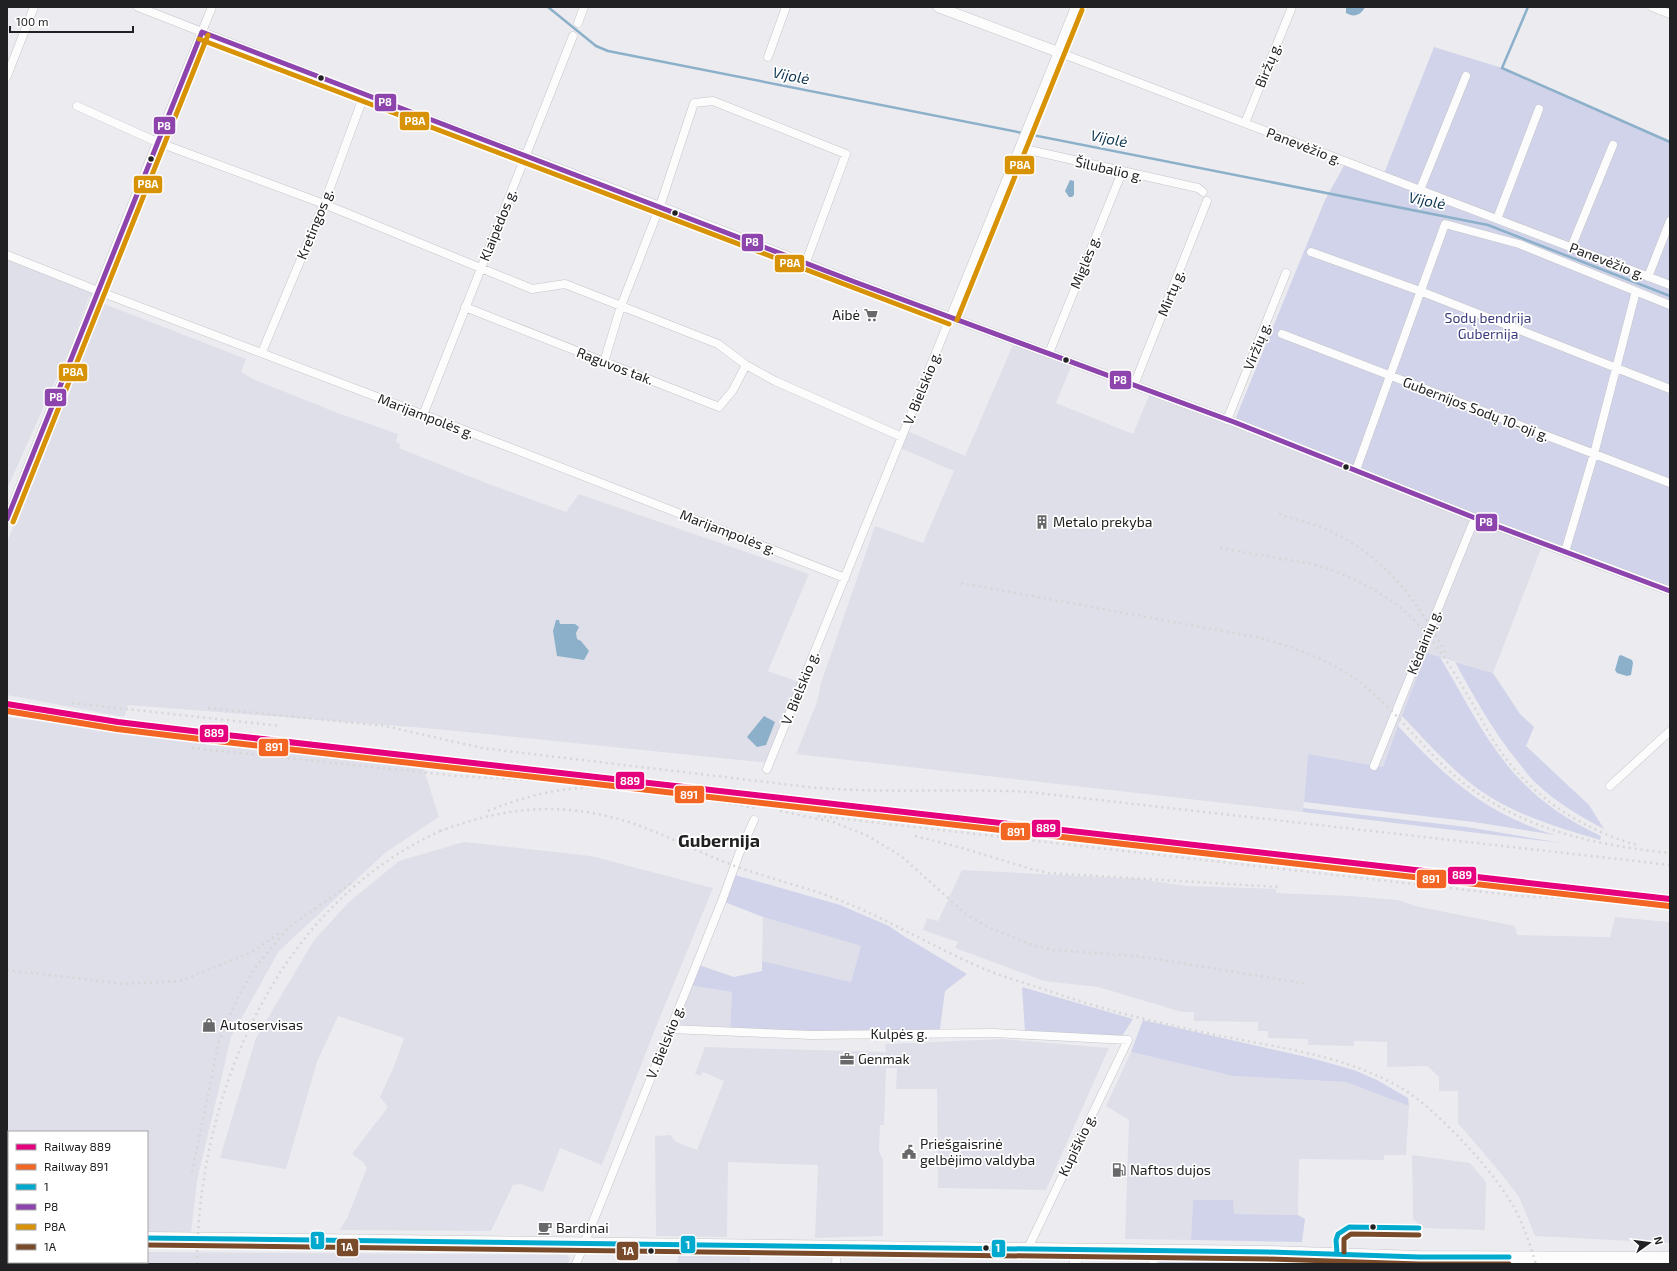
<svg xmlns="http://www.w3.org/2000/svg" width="1677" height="1271" font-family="'Exo 2',sans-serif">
<rect width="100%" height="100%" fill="#ececf0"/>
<path fill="#dedfe9" d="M7,255L98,291L89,297L70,348L7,489Z
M102,303L246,359L241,372L255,380L338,413L398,434L396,442L401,444L399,448L491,485L566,512L579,494L809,574L768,671L802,683L769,763L436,729L128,705L124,717L7,695V542L51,436Z
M1015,340L1073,362L1056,403L1133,434L1151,391L1543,544L1493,673L1426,653L1383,767L1308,754L1303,812L796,754L817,702L821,683L875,526L923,543L954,471L898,447L905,430L965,456Z
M7,717L423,767L439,817L385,853L279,951L231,1037L197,1181L191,1233L147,1232V1132H9V1230H7Z
M464,842L591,856L713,888L654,1032L602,1165L560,1148L543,1192L521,1184L513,1185L491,1231L340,1230L348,1216L367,1168L363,1162L352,1154L388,1107L380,1097L395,1064L404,1038L338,1016L317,1062L286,1169L220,1158L256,1038L314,940L349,902L399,861Z
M962,870L1139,879L1187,886L1276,889V893L1350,896L1399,900L1415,906L1515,926L1517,935L1610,937L1615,917L1670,922V1243L1535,1236L1519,1197L1503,1176L1458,1123V1091H1439V1077L1427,1066L1387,1067V1042L1354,1041V1046L1308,1045V1039L1268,1038V1031H1258V1022L1194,1021V1012H1182L1098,987L1044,981L955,948L958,942L923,930L927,918L938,921Z
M763,917L861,946L851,982L762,961Z
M688,985L732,992L730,1032L670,1029Z
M1002,1039L1109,1048L1046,1190L938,1188L937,1089H896L897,1068H886L884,1125H880L879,1152L883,1159V1236L815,1238L818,1165L728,1162L727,1237L656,1236L655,1136L670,1135L676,1142L697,1150L724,1081L703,1072L701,1076L695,1074L705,1047L886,1052L885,1044Z
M1131,1052L1233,1076L1346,1082L1409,1106L1406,1155H1384V1160L1299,1159L1298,1215L1233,1214L1193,1201L1191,1240L1125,1239L1129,1120L1106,1106Z
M1412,1155L1470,1163L1486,1182L1485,1230L1423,1228L1413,1219Z
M680,1245L750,1246V1264H677Z
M147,1252L567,1255L570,1258L568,1264H63V1262H147Z"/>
<path fill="#d0d3e9" d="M1434,47L1502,68L1670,142V591L1234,422L1325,200L1346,162L1383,176Z
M1426,653L1440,657C1488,739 1510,794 1601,836L1600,840C1556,827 1511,814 1474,786C1447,765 1425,740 1402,716Z
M1455,662L1493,673L1520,714L1534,727L1526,746L1589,805L1604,829C1579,816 1556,802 1536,783C1529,777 1524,769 1518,762C1493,731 1474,697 1455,662Z
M1398,726C1447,779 1485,813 1555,835L1474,822L1304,802L1308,754L1383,767Z
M1303,808L1467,827L1561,843L1303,812Z
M732,874L840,905L889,926L902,935L967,974L945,991L940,1029L933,1034L730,1032L732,992L688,985L696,964L734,977L762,971V961L851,982L861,946L763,917L722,901Z
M1022,987L1133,1019L1122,1036L1025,1031Z
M1143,1020L1311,1058L1354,1070L1377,1080L1408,1098L1409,1106L1346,1082L1233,1076L1131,1052Z
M1193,1200H1233L1234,1214L1298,1215L1305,1219L1302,1242L1191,1240Z
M1159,1258L1335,1262V1264H1159Z"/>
<path fill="#8cb0ca" d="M1346,7H1365C1361,15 1354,18 1346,13Z
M1070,180L1074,181V195L1072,197H1069L1065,191Z
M556,620H559L560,624H575L579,627L576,633L577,639L581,641L589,651L584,660L557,656L553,631Z
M1621,655L1632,660L1633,663L1631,675L1627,676L1617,673L1615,670L1619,656Z
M764,716L775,722L766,745L757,747L747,737Z"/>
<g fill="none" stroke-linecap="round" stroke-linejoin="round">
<path stroke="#8cb0ca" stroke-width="2.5" d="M548,7L596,46L608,51L1488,225L1670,296
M1528,7L1502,68L1670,142"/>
<defs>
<path id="minor" d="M138,7L364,95L660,206L855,282L1234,422L1475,518L1670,591
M1652,7L1670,14
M578,23L584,7
M768,57L786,7
M7,76L34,7
M77,106L157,142L324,204L532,289L565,284L718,344L746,365L775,381L902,437
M1245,123L1292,7
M1020,148L1198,188L1203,192
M1420,190L1466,76
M1497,219L1539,109
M1571,248L1613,145
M1311,252L1420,291L1670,389
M7,255L98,291L506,446L845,578
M1648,277L1670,221
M465,307L719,407L733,390L746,365
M1282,334L1670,483
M262,352L324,204L364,95
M1049,353L1122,172
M604,362L621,306L660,206L694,103L713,101L846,154L806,262
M1134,385L1207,201
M423,415L573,36
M1227,420L1286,273
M1356,470L1445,224L1519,244L1670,305
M7,519L157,142L212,7
M1565,552L1594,454L1636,291
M1374,766L1475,518
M767,769L1058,52L1670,285
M1610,786L1670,731
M670,1029L812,1035L993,1033L1128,1040L1027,1250
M57,1264V1262
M576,1264L722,901L739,854L754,820
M836,1264L837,1247
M1153,1264L1154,1251"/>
<path id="tertiary" d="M938,7L1058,52L1076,7"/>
<path id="secondary" d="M1075,1264L1077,1251"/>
<path id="primary" d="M7,1236H9
M147,1238L1268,1252L1419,1257L1670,1258"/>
</defs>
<use href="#minor" stroke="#c4c5c8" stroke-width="9"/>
<use href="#tertiary" stroke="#c4c5c8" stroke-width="11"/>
<use href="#secondary" stroke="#c4c5c8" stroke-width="12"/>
<use href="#primary" stroke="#c4c5c8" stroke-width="13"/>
<use href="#minor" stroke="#fcfcfd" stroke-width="8"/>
<use href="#tertiary" stroke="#fcfcfd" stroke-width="10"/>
<use href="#secondary" stroke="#fcfcfd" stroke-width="11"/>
<use href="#primary" stroke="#fcfcfd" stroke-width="12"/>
<path stroke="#d6d6d6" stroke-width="2.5" stroke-dasharray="2 4" stroke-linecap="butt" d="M1279,514C1296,520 1317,524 1334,533C1387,559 1419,603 1446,654
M1220,548C1243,552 1266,556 1289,560C1300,562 1311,563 1322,567C1348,575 1375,589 1397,605C1437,635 1466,693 1490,735C1522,790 1576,828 1637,845
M961,583L1261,638C1297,649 1332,660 1362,684C1403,716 1432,763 1476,792C1533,832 1602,846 1670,853
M72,703L281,726
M208,708L385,726L482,748L808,787C881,794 956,788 1029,792L1670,865
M192,748L458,776L578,783
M646,790L756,808
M488,811C542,789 582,784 640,789
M780,811L833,822L868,836L901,856L966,914L988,927L1032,945L1053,950L1137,956L1308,984
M818,816L1519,896L1609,900
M440,831C495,811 540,803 598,814C645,823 688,848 732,865C769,879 808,887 844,902C889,920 930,945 973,964C1001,977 1032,985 1061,995C1114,1013 1176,1027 1231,1038C1289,1049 1351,1058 1403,1089C1438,1110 1502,1179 1519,1217C1526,1232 1531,1248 1536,1264
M915,836L959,847L1031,869L1049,873L1278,887
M7,970L125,984L180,981L252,952L281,932
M192,1172L219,1041L238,997L254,969L289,927L353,882
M197,1264C198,1091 279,901 445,829"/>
<defs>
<path id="bus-1" d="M147,1238L1268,1252L1419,1257H1509
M1337,1253L1336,1240L1338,1234L1349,1227L1419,1228"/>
<path id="bus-2" d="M202,32L855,282L1234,422L1475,518L1670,591
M7,519L202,32"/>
<path id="bus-3" d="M199,39L949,324
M957,320L1082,10
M13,522L208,35"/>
<path id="bus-4" d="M147,1245L1268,1259L1419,1264H1509
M1344,1252V1239L1351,1234L1419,1235"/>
</defs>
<use href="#bus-1" stroke="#fff" stroke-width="8"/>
<use href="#bus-2" stroke="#fff" stroke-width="8"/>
<use href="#bus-3" stroke="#fff" stroke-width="8"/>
<use href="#bus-4" stroke="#fff" stroke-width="8"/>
<use href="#bus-1" stroke="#00a9ce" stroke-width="5"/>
<use href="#bus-2" stroke="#8e44ad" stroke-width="5"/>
<use href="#bus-3" stroke="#d79205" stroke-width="5"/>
<use href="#bus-4" stroke="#7a4b2a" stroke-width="5"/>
<defs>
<path id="rail-1" d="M7,704L118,722L209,733L1670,899"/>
<path id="rail-2" d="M7,711L117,729L208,740L1669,906"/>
</defs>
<use href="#rail-1" stroke="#fff" stroke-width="9"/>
<use href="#rail-2" stroke="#fff" stroke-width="9"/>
<use href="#rail-1" stroke="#e5007d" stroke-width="6"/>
<use href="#rail-2" stroke="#f26522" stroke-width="6"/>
</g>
<defs>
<symbol id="supermarket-bare" viewBox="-9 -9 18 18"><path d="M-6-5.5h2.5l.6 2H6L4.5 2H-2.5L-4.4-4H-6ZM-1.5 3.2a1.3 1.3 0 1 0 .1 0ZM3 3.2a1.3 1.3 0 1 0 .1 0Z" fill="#68686b" stroke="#fff" stroke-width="2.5" paint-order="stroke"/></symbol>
<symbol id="building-bare" viewBox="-9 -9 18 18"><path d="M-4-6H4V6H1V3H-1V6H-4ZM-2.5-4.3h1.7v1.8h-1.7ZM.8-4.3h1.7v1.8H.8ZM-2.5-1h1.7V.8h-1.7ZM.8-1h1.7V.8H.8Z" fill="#68686b" stroke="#fff" stroke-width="2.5" paint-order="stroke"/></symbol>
<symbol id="shop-bare" viewBox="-9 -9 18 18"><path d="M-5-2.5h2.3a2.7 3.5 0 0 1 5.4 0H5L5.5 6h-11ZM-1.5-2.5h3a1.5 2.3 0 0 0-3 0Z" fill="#68686b" stroke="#fff" stroke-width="2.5" paint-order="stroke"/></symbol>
<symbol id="office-bare" viewBox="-9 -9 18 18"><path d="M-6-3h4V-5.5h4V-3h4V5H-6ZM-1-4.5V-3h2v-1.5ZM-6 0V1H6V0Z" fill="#68686b" stroke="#fff" stroke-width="2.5" paint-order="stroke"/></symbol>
<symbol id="civic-bare" viewBox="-9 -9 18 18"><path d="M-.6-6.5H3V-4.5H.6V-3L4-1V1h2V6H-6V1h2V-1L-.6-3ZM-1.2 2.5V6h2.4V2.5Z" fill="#68686b" stroke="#fff" stroke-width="2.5" paint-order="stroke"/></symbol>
<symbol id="fuel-bare" viewBox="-9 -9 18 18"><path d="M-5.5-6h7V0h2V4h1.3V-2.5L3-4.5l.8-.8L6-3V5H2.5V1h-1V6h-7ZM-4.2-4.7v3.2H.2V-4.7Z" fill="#68686b" stroke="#fff" stroke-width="2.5" paint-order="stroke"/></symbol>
<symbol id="cafe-bare" viewBox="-9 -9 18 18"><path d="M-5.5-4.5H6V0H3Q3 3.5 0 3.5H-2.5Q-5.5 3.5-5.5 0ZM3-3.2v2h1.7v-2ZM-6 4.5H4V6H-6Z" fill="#68686b" stroke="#fff" stroke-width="2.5" paint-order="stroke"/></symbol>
</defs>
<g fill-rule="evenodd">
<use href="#supermarket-bare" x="861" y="305" width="20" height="20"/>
<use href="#building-bare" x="1032" y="512" width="20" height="20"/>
<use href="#shop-bare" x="199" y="1015" width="20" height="20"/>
<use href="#office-bare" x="837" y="1049" width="20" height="20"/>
<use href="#civic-bare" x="899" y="1142" width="20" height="20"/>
<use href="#fuel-bare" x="1109" y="1160" width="20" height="20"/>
<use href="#cafe-bare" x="535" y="1218" width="20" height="20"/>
</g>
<g fill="#212123" stroke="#fff" stroke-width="1.5">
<circle cx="321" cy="78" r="3.5"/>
<circle cx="151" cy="159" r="3.5"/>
<circle cx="675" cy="213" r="3.5"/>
<circle cx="1066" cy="360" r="3.5"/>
<circle cx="1346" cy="467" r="3.5"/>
<circle cx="1373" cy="1227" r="3.5"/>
<circle cx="986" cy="1248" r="3.5"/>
<circle cx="651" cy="1251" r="3.5"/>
</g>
<g text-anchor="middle" stroke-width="3.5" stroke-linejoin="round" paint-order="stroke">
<g font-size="14" fill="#212123" stroke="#fff">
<text transform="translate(1268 65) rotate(-68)" y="5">Biržų g.</text>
<text transform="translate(1304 146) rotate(21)" y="5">Panevėžio g.</text>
<text transform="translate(1109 169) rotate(13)" y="5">Šilubalio g.</text>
<text transform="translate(315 224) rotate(-68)" y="5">Kretingos g.</text>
<text transform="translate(498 225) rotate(-68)" y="5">Klaipėdos g.</text>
<text transform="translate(1607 261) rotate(21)" y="5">Panevėžio g.</text>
<text transform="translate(1085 262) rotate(-68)" y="5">Miglės g.</text>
<text transform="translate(1171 293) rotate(-68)" y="5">Mirtų g.</text>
<text transform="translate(1257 346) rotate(-68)" y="5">Viržių g.</text>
<text transform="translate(615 366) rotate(21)" y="5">Raguvos tak.</text>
<text transform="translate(922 388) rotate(-68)" y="5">V. Bielskio g.</text>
<text transform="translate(1476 409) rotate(21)" y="5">Gubernijos Sodų 10-oji g.</text>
<text transform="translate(426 416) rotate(21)" y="5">Marijampolės g.</text>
<text transform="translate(728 532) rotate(21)" y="5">Marijampolės g.</text>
<text transform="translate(1424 642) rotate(-68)" y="5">Kėdainių g.</text>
<text transform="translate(800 688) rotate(-68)" y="5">V. Bielskio g.</text>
<text x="899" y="1039">Kulpės g.</text>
<text transform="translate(665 1042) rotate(-68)" y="5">V. Bielskio g.</text>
<text transform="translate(1077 1145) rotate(-64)" y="5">Kupiškio g.</text>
</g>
<g font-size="14" fill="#212123" stroke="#fff" text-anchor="start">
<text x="860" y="320" text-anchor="end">Aibė</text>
<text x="1053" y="527">Metalo prekyba</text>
<text x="220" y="1030">Autoservisas</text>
<text x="858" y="1064">Genmak</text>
<text x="920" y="1149">Priešgaisrinė<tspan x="920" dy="16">gelbėjimo valdyba</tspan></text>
<text x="1130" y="1175">Naftos dujos</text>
<text x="556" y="1233">Bardinai</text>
</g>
<g font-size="14" fill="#3b3c7d" stroke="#fff">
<text x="1488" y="323">Sodų bendrija<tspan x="1488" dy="16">Gubernija</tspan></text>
</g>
<g font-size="15" font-style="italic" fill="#0f3952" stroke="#fff">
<text transform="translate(791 76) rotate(11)" y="5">Vijolė</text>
<text transform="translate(1109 139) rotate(11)" y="5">Vijolė</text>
<text transform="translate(1427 201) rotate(11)" y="5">Vijolė</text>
</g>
<g font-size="18" font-weight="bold" fill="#212123" stroke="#fff">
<text x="719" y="847">Gubernija</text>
</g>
</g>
<g stroke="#fff" stroke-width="1.5">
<rect x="374" y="93" width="23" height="19" rx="4" fill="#8e44ad"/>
<rect x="399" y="111" width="31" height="20" rx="4" fill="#d79205"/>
<rect x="153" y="116" width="23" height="19" rx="4" fill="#8e44ad"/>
<rect x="1004" y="155" width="31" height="20" rx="4" fill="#d79205"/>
<rect x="133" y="175" width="30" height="19" rx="4" fill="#d79205"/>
<rect x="741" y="233" width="23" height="19" rx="4" fill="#8e44ad"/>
<rect x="774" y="254" width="31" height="19" rx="4" fill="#d79205"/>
<rect x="58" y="363" width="30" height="19" rx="4" fill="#d79205"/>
<rect x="1109" y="370" width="23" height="20" rx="4" fill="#8e44ad"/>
<rect x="44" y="388" width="23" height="19" rx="4" fill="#8e44ad"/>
<rect x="1475" y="513" width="23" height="19" rx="4" fill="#8e44ad"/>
<rect x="199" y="724" width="30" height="19" rx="4" fill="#e5007d"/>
<rect x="258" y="738" width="31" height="19" rx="4" fill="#f26522"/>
<rect x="615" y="771" width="30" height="19" rx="4" fill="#e5007d"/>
<rect x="674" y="785" width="31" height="19" rx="4" fill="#f26522"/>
<rect x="1031" y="819" width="30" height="19" rx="4" fill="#e5007d"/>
<rect x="1000" y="822" width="31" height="19" rx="4" fill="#f26522"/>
<rect x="1447" y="866" width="30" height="19" rx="4" fill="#e5007d"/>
<rect x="1416" y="869" width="31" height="20" rx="4" fill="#f26522"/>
<rect x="310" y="1231" width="15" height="19" rx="4" fill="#00a9ce"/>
<rect x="680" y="1235" width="16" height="19" rx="4" fill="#00a9ce"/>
<rect x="336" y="1238" width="23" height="19" rx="4" fill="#7a4b2a"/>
<rect x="991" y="1239" width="15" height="19" rx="4" fill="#00a9ce"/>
<rect x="616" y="1241" width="23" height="20" rx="4" fill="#7a4b2a"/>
</g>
<g font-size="11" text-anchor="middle" font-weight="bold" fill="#fff">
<text x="385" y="106">P8</text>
<text x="415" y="125">P8A</text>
<text x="164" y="130">P8</text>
<text x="1020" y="169">P8A</text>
<text x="148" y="188">P8A</text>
<text x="752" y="246">P8</text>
<text x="790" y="267">P8A</text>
<text x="73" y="376">P8A</text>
<text x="1120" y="384">P8</text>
<text x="56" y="401">P8</text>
<text x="1486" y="526">P8</text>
<text x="214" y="737">889</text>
<text x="274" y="751">891</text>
<text x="630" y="785">889</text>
<text x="689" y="799">891</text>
<text x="1046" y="832">889</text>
<text x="1016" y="836">891</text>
<text x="1462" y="879">889</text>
<text x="1431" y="883">891</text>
<text x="317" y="1244">1</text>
<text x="688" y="1249">1</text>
<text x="347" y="1251">1A</text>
<text x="998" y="1252">1</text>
<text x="628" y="1255">1A</text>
</g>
<rect width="1677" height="1271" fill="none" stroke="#212123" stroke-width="16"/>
<rect x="8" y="1131" width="140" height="132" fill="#ffffff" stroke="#a6a6a7"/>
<rect x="16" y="1144" width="20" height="6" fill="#e5007d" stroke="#a6a6a7"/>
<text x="44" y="1151" font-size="12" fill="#212123">Railway 889</text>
<rect x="16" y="1164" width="20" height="6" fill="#f26522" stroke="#a6a6a7"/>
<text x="44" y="1171" font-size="12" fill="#212123">Railway 891</text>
<rect x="16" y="1184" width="20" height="6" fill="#00a9ce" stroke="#a6a6a7"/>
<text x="44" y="1191" font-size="12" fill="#212123">1</text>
<rect x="16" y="1204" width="20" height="6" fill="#8e44ad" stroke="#a6a6a7"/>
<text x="44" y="1211" font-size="12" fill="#212123">P8</text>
<rect x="16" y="1224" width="20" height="6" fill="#d79205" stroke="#a6a6a7"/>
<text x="44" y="1231" font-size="12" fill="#212123">P8A</text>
<rect x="16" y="1244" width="20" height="6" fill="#7a4b2a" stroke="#a6a6a7"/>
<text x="44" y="1251" font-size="12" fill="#212123">1A</text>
<g transform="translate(1649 1243) rotate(76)" stroke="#ffffff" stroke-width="3" paint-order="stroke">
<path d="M0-3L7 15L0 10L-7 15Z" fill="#212123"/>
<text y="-6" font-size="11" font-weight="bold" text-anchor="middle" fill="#212123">N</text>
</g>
<path d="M10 26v6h123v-6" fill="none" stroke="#212123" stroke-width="2"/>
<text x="16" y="26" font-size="12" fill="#212123" stroke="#ffffff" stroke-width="3" paint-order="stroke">100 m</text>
</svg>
